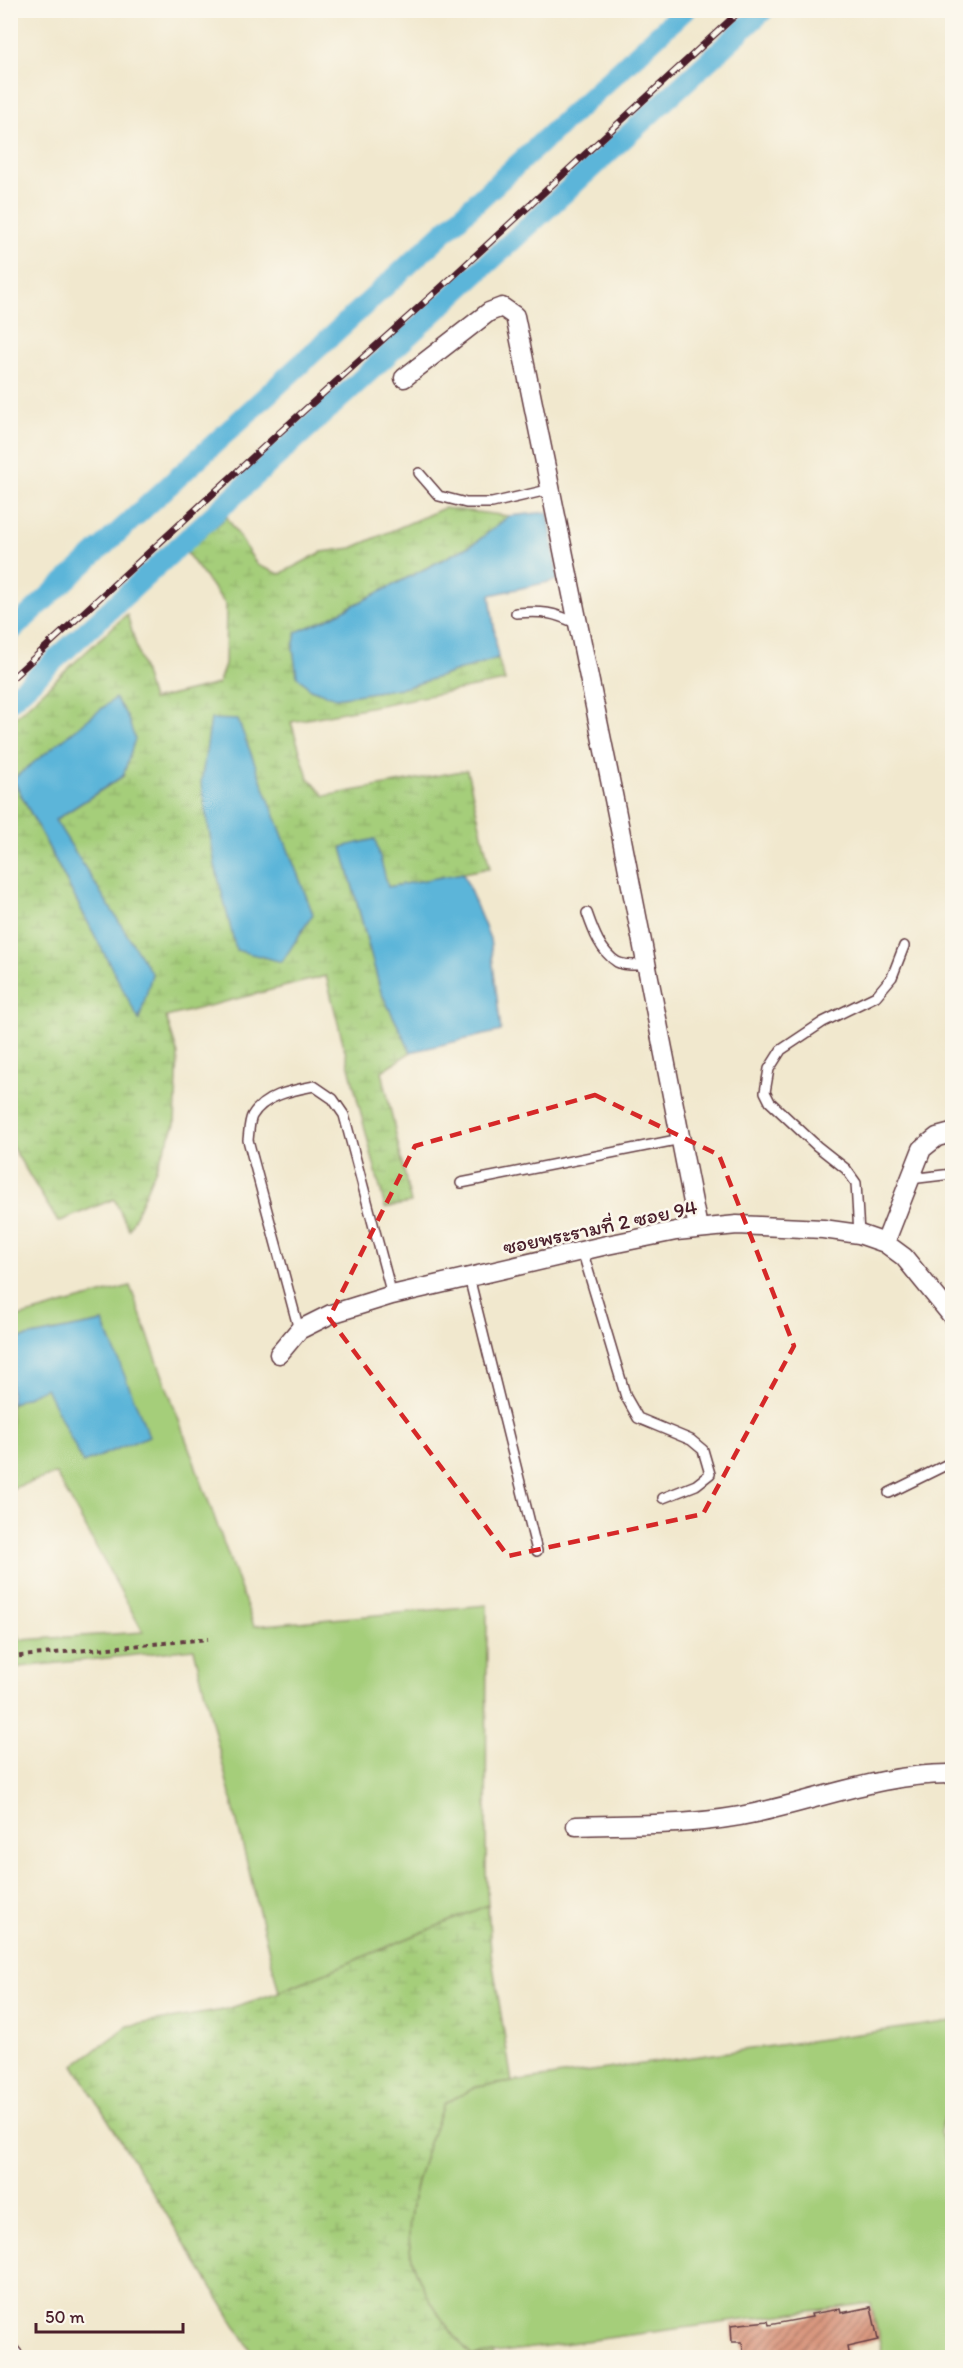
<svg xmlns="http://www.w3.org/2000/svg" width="963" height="2368" font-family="Itim,'Playpen Sans Thai',sans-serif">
<defs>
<pattern id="wetland-marsh" width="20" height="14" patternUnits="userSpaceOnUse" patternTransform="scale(1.5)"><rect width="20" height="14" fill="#a5ce7a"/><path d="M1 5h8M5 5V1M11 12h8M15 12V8" fill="none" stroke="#90b06a"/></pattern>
<pattern id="building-hatch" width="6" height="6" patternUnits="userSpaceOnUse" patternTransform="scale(1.5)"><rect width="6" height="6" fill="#d8967e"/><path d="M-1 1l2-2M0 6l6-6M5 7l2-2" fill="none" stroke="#b17a67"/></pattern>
</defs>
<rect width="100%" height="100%" fill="#fbf7ec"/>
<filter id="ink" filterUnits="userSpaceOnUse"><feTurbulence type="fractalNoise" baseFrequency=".0167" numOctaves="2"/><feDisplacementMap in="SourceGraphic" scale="12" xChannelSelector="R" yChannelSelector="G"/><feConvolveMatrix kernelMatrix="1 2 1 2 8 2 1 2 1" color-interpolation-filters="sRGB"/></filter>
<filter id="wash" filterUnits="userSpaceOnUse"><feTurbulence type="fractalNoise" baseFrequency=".008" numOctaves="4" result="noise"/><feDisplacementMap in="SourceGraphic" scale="24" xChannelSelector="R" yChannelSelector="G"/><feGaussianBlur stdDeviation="1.35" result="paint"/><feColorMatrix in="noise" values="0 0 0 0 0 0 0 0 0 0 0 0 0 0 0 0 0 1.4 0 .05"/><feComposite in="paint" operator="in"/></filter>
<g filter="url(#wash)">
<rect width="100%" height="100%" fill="#f1e8ce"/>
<path fill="#a5ce7a" stroke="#787652" stroke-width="1.5" d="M130,1286L254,1626L487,1605L486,1870L488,1905L279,1992L194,1649L11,1668L10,1619L21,1640L143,1632L56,1474L10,1489L11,1404L46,1388L103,1322L11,1340V1319Z
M952,2021V2092L940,2132L952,2178V2357H883L871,2303L472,2356C446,2328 423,2297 412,2259C400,2214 428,2146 443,2104L477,2087Z"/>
<path fill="url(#wetland-marsh)" stroke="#787652" stroke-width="1.5" fill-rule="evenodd" d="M444,508L509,516L475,543L327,619L297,632L336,698L407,687L498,658L505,681L291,722L308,777L325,796L467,770L490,868L388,887L342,847L381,992L411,1052L382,1071L411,1203L385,1208L326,976L166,1017L178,1054L175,1124L129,1230L114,1199L58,1222L11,1145V721L127,614L152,700L218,684L225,665L226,605L186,552L227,517L257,565L280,574L322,552L352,548ZM123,776L55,820L139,1019L13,780Z
M488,1905L491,1953L512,2082L476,2087L443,2104C428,2146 400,2214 412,2259C423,2297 446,2328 472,2356L493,2353L494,2357H255L74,2065L128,2026L224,2010L279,1992Z"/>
<path fill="#5cb5d9" stroke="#536a82" stroke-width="1.5" d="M548,512L558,580L490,595L498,658L407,687L336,698L310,689L297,676L293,649L296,632L327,619L475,543L509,516Z
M115,698L127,716L135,739L123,776L55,820L152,974L139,1020L13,779Z
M211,719L238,720L313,914L282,962L236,950L215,865L201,783Z
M375,839L388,887L463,873L490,939L501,1031L411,1052L381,992L342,847Z
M103,1322L149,1436L83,1463L46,1388L11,1404V1340Z"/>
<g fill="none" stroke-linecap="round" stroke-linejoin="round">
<path stroke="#5cb5d9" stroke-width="21" d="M10,632L685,10
M10,701L764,10"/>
</g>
<g id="blocks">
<path fill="url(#building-hatch)" d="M871,2307L878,2340L847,2347L849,2358H744L742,2342H732L731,2325L768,2321L769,2325L812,2317L811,2314L840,2309L841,2313Z"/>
</g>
</g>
<g filter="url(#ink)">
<use href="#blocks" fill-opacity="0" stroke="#633d43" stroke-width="1.5"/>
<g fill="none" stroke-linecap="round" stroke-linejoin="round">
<defs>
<path id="service" d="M419,473L439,496L466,503H492L552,489
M516,613C542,611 554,612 577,624
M587,913C593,930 600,951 617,962C624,966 637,965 645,965
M910,1179L952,1174
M461,1183L681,1139
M859,1234L856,1183L846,1169L817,1146L770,1102L765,1092L769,1069L781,1050L823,1022L876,996L892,977L904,946
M582,1250L626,1397L638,1418L691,1440L703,1450L710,1474L696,1485L663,1498
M469,1277L537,1551
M299,1330L248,1140C249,1133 249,1122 252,1116C264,1095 293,1090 314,1086L333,1099L344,1115L392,1295
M889,1493L952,1462"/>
<path id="minor" d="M404,378L489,312L502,307L515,316L616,809L698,1228
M885,1243L922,1149L937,1137L952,1133
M279,1354L299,1330L331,1314L392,1295L607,1245L676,1231L737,1225L823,1229L859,1234L885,1243L904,1257L952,1316
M576,1826C634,1824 697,1826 755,1813C821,1799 884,1773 952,1774
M10,2352L15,2358"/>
</defs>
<use href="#service" stroke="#633d43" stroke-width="12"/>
<use href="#minor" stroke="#633d43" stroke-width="21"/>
<path stroke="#633d43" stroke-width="4" stroke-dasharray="4.5 4.5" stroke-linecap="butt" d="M10,1657L208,1639"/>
<use href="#service" stroke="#fff" stroke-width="9"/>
<use href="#minor" stroke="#fff" stroke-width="18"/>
<defs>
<path id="rail" d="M10,680L279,433L448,281L741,10"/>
</defs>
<use href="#rail" stroke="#4a1f2b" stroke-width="7"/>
<use href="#rail" stroke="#fbf7ec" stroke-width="4.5" stroke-dasharray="14" stroke-linecap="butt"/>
</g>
</g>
<path fill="none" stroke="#d62828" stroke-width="4.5" stroke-dasharray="12 8" stroke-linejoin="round" d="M595,1095L719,1155L794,1346L703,1514L508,1556L329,1318L415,1146Z"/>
<g text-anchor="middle" stroke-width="5" stroke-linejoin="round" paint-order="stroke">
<g font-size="21" fill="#4a1f2b" stroke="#fbf7ec">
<text transform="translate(600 1227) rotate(-12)" y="7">ซอยพระรามที่ 2 ซอย 94</text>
</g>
</g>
<rect width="963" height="2368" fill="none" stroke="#fbf7ec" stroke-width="36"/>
<path d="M36 2323v9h147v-9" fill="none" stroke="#4a1f2b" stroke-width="3"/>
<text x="45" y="2323" font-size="18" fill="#4a1f2b" stroke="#fbf7ec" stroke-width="4.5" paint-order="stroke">50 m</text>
</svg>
